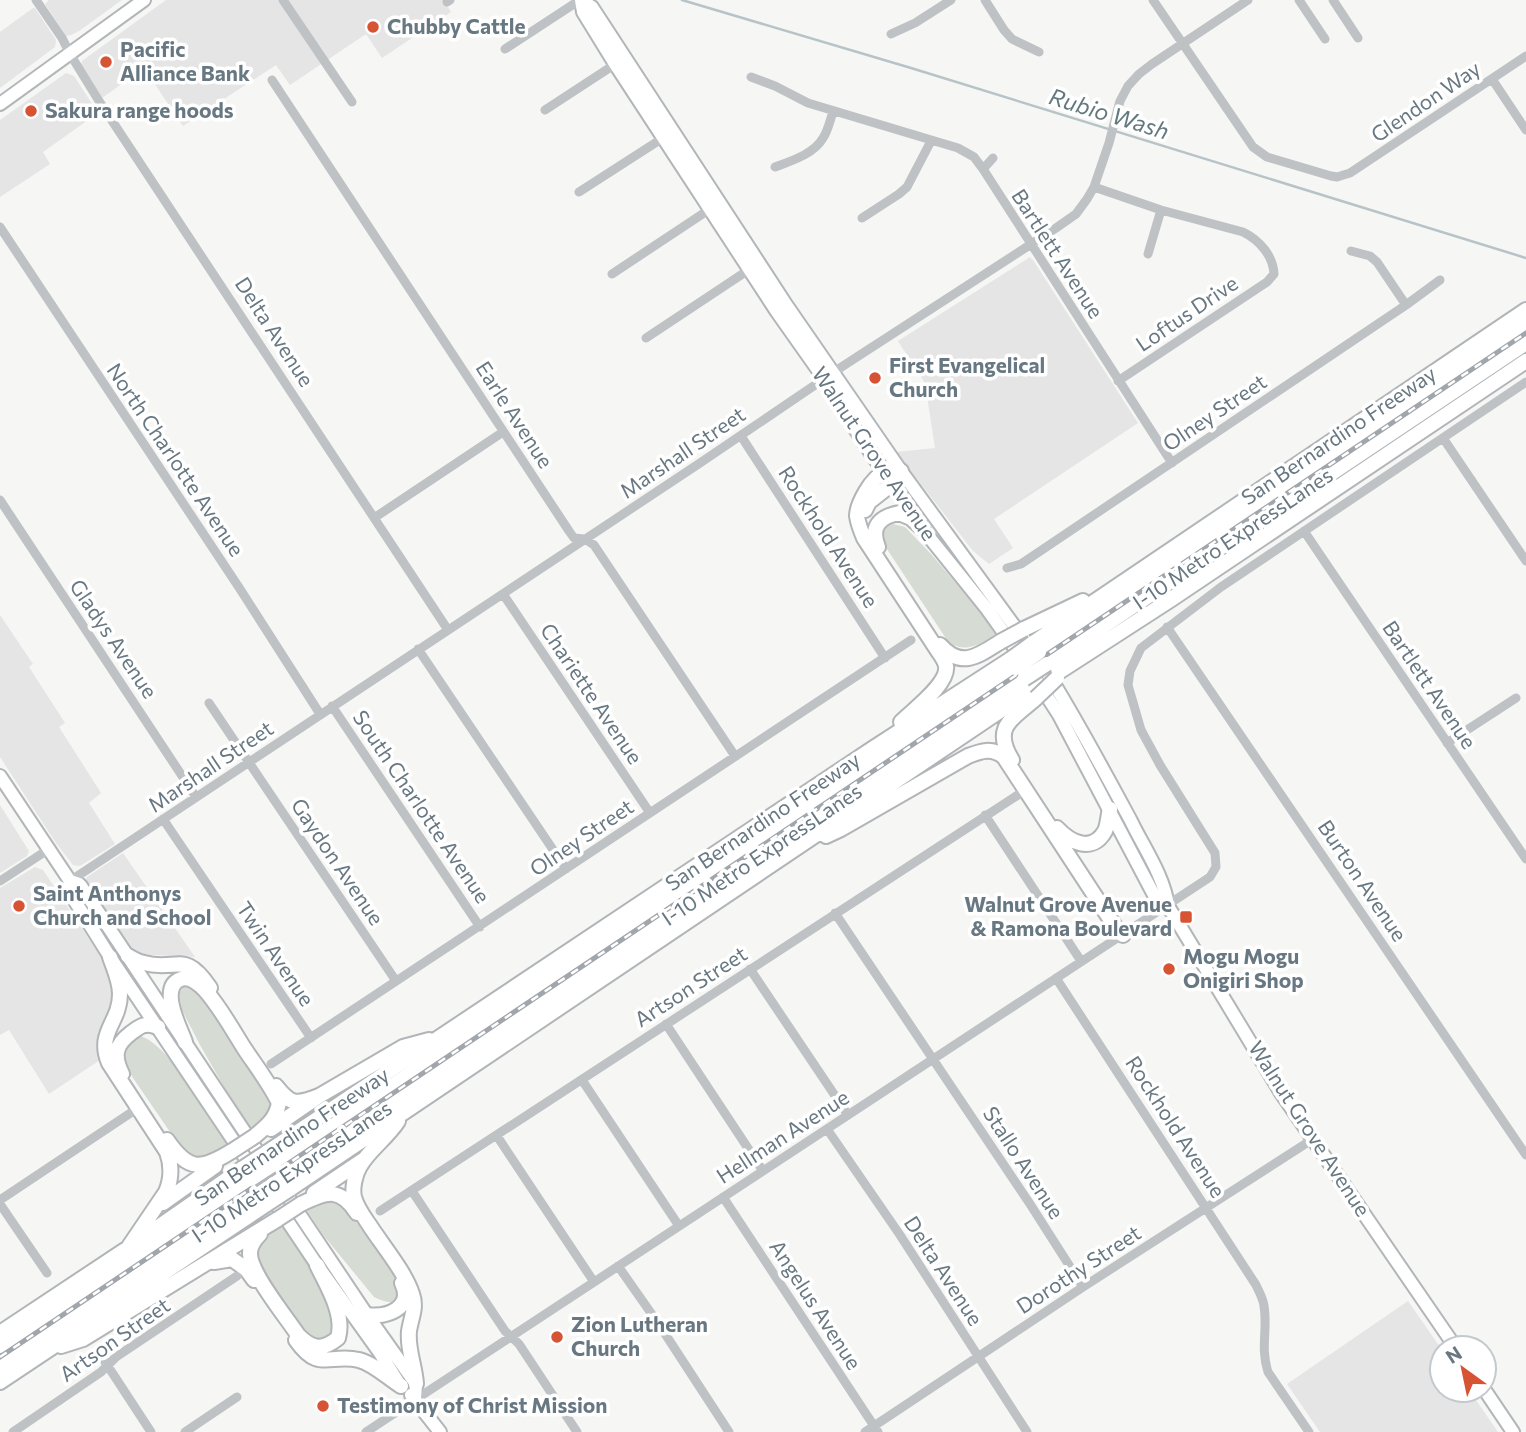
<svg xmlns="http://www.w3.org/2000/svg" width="1526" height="1432" font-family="Commissioner,sans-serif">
<rect width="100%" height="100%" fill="#f6f6f4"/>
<path fill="#e4e5e4" d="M49,0H122L79,31L71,35L66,36L45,4Z
M166,0H444L451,12L382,58L366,34L290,85L276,65L183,126L144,68L102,98L81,65L82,61Z
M33,8H35L56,40L55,47L0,88V32Z
M66,73L74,76L98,113L43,152L50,164L0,197V120Z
M1030,257L1033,260L1138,423L994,519L1013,548L989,564L973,551L896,452L935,448L925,383L898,341Z
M0,615L33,664L29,667L65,723L59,727L101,793L89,803L115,844L80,866L73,865L56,843L0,757Z
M0,805L29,851L27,856L0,873Z
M123,853L195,957L133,954L85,882L87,877Z
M35,867L43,870L103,960L113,977L114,999L99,1031L96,1045L100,1060L49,1094L9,1030L0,1035V888Z
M1408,1301L1442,1350V1390H1469L1498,1432H1320L1287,1384Z"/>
<path fill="#d6dbd3" d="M893,524L905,527L931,554L979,610L996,636C979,644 963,655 947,640L883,543C881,533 883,528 893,524Z
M184,986H190L201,993L270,1093L274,1114L253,1133L223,1085L200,1045L182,1010L179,994Z
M139,1036C165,1039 215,1122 230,1145L201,1161L189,1156L181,1148L133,1078L122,1058C125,1046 126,1038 139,1036Z
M323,1200C329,1200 334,1200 339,1203C349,1209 398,1276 399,1287C402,1308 386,1303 374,1297L324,1236L306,1209Z
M284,1224C305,1255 322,1287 336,1321C327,1345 315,1344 299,1326L260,1272L256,1249C263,1237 273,1231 284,1224Z"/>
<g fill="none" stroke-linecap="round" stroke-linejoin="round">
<path stroke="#b7c3c7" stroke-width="2.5" d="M682,0L911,68L1526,258"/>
<defs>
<path id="major" d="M581,0L583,12L615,64L777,312L825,380L862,440L921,527L987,609L1026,664L1059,715L1155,897L1168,906L1281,1093L1456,1348
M581,0L592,7L787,306L901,471L1034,653
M0,104L144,0
M1048,674C1078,722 1104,771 1131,821C1144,848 1164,876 1168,906
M0,776L70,881L79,884L81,886L266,1164
M70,881L68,890L110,957L317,1265L380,1353L398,1382
M280,1185L367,1315L416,1384L415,1398
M1484,1389L1513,1432
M411,1395L440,1432"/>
<path id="highway" d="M901,471C896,471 888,471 884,473C872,477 857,504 857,516C858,524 861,531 864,538L938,651C941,655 945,661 946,666C949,684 913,710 901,722
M865,510L869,502L892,484L901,471
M878,547C870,527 879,517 899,513L911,518L921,527
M1024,629L1083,601
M1033,643L1526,310
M940,645C961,669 978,656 1000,642
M1039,652L1526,325
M1047,664L1526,343
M1054,675L1170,600L1526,361
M1012,760C991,726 1014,718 1036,698
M1057,828C1070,842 1092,854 1105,831C1108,825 1108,816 1110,809
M826,836L841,829L968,756C981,751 992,747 1004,757L1116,928L1123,935
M128,956C133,959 138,962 144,963C177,972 184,949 210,988
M110,957C114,969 120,981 120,994C120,1023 96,1032 109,1063L167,1152C172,1166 172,1178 166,1192L128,1248
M185,1042C180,1028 158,987 181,979C190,976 199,984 205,990C220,1007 232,1029 244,1048C256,1066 270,1084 279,1103C276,1119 267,1126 255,1136
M122,1074C113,1056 115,1045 131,1033C135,1030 141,1025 146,1025C150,1024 154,1026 158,1027
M276,1086C291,1105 296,1105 319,1096
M398,1121C387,1138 369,1150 360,1166C355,1174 352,1188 354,1197C357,1208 364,1217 370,1226C383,1246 405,1272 412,1294C417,1307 411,1318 409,1331C407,1349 415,1366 416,1384
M271,1129L319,1096L403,1047L429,1040
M167,1140C189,1172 201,1170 232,1151
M266,1153L872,749L1011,659
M274,1164L336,1124L741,850L1016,668
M283,1178L1024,679
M290,1189L1031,690
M314,1193L363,1160
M163,1203L215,1166
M301,1204C326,1192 339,1186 357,1213
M260,1234C254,1240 250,1245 250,1253C249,1272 287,1318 298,1335C312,1349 322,1351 338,1338C345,1314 327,1286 317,1265
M214,1262L232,1259L246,1269L254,1280
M367,1315C388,1318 414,1307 402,1283
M0,1333L128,1248L243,1168
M296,1340C319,1373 329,1353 359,1360C374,1364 388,1378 401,1386
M0,1346L251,1179
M61,1346L83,1339L278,1219
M0,1368L261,1193
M0,1382L267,1204"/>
</defs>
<use href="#major" stroke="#b2b6b9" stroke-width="16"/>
<use href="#highway" stroke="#b1b5b8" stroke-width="18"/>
<path stroke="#bec2c5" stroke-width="9" d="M36,0L62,38L70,54L99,101L448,630
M283,0L352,102
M985,0L1004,30L1012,39L1039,52
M1153,0L1253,147L1267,157L1331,176L1337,177L1350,173L1526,56
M1299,0L1325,39
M1333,0L1358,38
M447,2L450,0
M891,34L915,23L951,0
M505,49L580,0
M751,77L775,86L808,103L958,148L974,157L983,169L993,158
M1492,79L1526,130
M272,80L569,531L574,538L585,539L594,545L735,756
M545,110L620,61
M775,167C791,161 814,154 823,138C828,131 830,120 833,112
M983,169L1172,463
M1094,187L1161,210L1243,232C1259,240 1273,255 1274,274L1267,282L1118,381
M579,192L666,136
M862,218L899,194L907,187L931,141
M0,227L240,589L320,714
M1351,251L1370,256L1377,262L1406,305
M1148,254L1161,210
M612,274L713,207
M646,338L753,267
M741,436L885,658
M1443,438L1526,561
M0,500L196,797
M374,518L503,432
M1304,531L1526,859
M1007,568L1021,564L1406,305L1440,280
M503,594L650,813
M1167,627L1526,1155
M418,649L566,869
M209,703L396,981
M332,706L480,927
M1447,743L1516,698
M985,815L1081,961
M163,819L311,1038
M0,881L49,849
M70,881L700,463L843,366L1056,228L1076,214L1087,199L1094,187L1109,143L1120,101L1128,86L1139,74L1152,64L1248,0
M835,913L1030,1204L1083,1287
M750,969L848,1115
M1056,978L1256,1285C1259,1292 1263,1298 1264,1306C1268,1329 1260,1347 1268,1372L1309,1432
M666,1024L763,1171
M271,1064L911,640
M582,1080L679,1226
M827,1129L900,1235L1027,1432
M497,1136L594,1282
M412,1191L505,1331L519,1344L577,1432
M723,1197L878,1432
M0,1200L138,1108
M0,1204L47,1273
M380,1211L1021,793
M618,1266L658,1323L729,1432
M98,1351L151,1432
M13,1432L101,1372L116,1357L237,1276
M185,1432L237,1397
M366,1432L1210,877L1216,867L1215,853L1160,765L1141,730L1128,685L1130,671L1141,648L1221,587L1526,382
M865,1432L1083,1287L1313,1139"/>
<use href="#major" stroke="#fff" stroke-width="12"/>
<use href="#highway" stroke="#fff" stroke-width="14"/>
<defs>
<path id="rail" d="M0,1357L1526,333"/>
</defs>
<use href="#rail" stroke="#a0a6ab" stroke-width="5"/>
<use href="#rail" stroke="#fff" stroke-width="2.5" stroke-dasharray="8" stroke-linecap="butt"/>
<defs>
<path id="highway-bridge" d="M1000,642L1024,629
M1011,659L1033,643
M1016,668L1039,652
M1024,679L1047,664
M1036,698L1057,678
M232,1151L255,1136
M243,1168L266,1153
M251,1179L274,1164
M261,1193L283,1178
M267,1204L290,1189
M278,1219L301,1204"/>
</defs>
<use href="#highway-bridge" stroke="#b1b5b8" stroke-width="18" stroke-linecap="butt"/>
<use href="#highway-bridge" stroke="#fff" stroke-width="14"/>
</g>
<g fill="#d65334" stroke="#fff" stroke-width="2.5">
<circle cx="373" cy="27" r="7"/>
<circle cx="106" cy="62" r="7"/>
<circle cx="31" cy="111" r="7"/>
<circle cx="875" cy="378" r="7"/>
<circle cx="19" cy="906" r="7"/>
<rect x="1179" y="910" width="14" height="14" rx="3.5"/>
<circle cx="1169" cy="969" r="7"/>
<circle cx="557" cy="1337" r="7"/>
<circle cx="323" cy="1406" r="7"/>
</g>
<g text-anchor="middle" stroke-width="7" stroke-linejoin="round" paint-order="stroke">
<g font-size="21" font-weight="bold" fill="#687882" stroke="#fff" text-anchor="start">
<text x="387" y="34">Chubby Cattle</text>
<text x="120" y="57">Pacific<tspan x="120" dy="24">Alliance Bank</tspan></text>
<text x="45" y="118">Sakura range hoods</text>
<text x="889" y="373">First Evangelical<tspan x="889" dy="24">Church</tspan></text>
<text x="33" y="901">Saint Anthonys<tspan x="33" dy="24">Church and School</tspan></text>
<text x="1172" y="912" text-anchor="end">Walnut Grove Avenue<tspan x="1172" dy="24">&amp; Ramona Boulevard</tspan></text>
<text x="1183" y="964">Mogu Mogu<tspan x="1183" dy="24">Onigiri Shop</tspan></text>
<text x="571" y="1332">Zion Lutheran<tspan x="571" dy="24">Church</tspan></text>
<text x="337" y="1413">Testimony of Christ Mission</text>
</g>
<g font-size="21" fill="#687882" stroke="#fff">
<text transform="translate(1426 102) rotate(-34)" y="7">Glendon Way</text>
<text transform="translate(1057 254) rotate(57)" y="7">Bartlett Avenue</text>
<text transform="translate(1187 314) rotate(-34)" y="7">Loftus Drive</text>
<text transform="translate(274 332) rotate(57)" y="7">Delta Avenue</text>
<text transform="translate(1215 413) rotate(-34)" y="7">Olney Street</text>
<text transform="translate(514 415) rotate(57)" y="7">Earle Avenue</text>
<text transform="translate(1339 436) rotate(-34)" y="7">San Bernardino Freeway</text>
<text transform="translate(683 453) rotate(-34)" y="7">Marshall Street</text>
<text transform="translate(874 454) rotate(56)" y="7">Walnut Grove Avenue</text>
<text transform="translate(175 460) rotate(56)" y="7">North Charlotte Avenue</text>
<text transform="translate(828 537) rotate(57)" y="7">Rockhold Avenue</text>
<text transform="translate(1233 539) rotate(-34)" y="7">I-10 Metro ExpressLanes</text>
<text transform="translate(113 639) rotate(56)" y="7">Gladys Avenue</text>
<text transform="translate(1429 685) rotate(56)" y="7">Bartlett Avenue</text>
<text transform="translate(591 694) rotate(56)" y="7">Chariette Avenue</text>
<text transform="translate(211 767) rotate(-34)" y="7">Marshall Street</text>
<text transform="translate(421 807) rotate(56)" y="7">South Charlotte Avenue</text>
<text transform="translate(763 822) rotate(-34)" y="7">San Bernardino Freeway</text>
<text transform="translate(582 838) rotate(-34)" y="7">Olney Street</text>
<text transform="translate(762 855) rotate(-34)" y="7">I-10 Metro ExpressLanes</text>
<text transform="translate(337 862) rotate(56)" y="7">Gaydon Avenue</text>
<text transform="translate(1362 881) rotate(56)" y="7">Burton Avenue</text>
<text transform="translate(275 954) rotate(56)" y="7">Twin Avenue</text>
<text transform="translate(691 987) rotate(-33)" y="7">Artson Street</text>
<text transform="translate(1175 1127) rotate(57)" y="7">Rockhold Avenue</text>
<text transform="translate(1309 1129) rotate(57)" y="7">Walnut Grove Avenue</text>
<text transform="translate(292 1137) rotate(-34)" y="7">San Bernardino Freeway</text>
<text transform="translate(783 1137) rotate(-33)" y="7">Hellman Avenue</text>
<text transform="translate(1023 1163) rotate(57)" y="7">Stallo Avenue</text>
<text transform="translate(292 1172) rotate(-34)" y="7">I-10 Metro ExpressLanes</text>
<text transform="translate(1079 1270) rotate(-33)" y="7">Dorothy Street</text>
<text transform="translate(943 1271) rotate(57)" y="7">Delta Avenue</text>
<text transform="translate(815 1305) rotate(57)" y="7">Angelus Avenue</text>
<text transform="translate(115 1340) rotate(-35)" y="7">Artson Street</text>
</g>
<g font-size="23" font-style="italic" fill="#63787f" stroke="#fff">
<text transform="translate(1109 114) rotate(17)" y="8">Rubio Wash</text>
</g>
</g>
<g transform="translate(1463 1369) rotate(327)"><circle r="33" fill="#ffffff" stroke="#c3c9cd" stroke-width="2"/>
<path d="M0-5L12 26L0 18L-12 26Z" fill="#d65334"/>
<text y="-10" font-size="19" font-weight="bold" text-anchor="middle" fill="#687882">N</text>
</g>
</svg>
